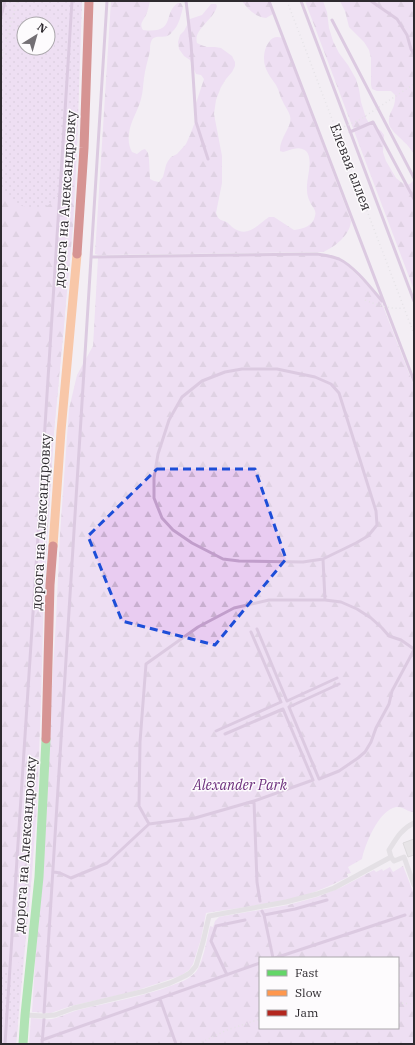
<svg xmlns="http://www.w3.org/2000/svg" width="415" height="1045" font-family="'IBM Plex Serif',serif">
<defs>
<pattern id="grass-dots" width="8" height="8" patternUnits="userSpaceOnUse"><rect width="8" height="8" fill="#e9ccf1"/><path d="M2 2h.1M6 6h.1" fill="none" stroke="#c8afcf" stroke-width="1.8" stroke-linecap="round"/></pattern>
<pattern id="forest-firs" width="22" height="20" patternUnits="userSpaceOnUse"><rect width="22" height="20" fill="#e9ccf1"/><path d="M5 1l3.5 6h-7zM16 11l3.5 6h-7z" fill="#c8afcf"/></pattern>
</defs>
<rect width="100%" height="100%" fill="#f3eef4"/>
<path fill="url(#grass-dots)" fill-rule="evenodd" d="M1,1H82L77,150L64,326L54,431L44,588L32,873L16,1044H1ZM24,24H48V48H24Z"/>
<path fill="url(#forest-firs)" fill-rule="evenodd" d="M111,1H150C149,6 148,10 146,15C143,21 139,24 143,30C177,34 162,13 178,3H181L183,7C181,15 179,26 172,32C172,33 168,36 167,36C162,38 153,34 151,42C150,44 150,48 150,51C148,60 145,69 144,78C143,85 143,92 141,99C138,111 130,122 129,134C128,141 129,146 132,152L137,154L142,150L145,149L148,153L149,159L150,179L154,181L159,182L163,177L166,165L168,161L171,157L177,154L186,144L190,135L195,122L196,103L204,79L201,75L196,74L190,60L184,56L179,49L178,42L180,35L184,31L190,19L202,15L211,4H216L217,6C214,20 193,29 197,43L201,45L207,47H215L221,48L232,56L235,62V66L232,72L226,79L221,87L216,100L214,114L222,156V183L216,213C219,222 222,219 228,223C229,224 231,226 232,227C248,239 257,225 269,217H274L294,230C303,229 313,226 315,216C317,210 312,207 310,202C308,198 307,194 307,190C306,179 314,159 306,151C299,145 290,150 283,152L280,151C279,138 293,126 290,116C289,111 285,107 283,102C280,97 279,90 276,85C272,79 267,73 265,66C263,59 264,48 269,42C272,37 277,36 282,38L351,221C350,235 335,247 323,252L98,255L95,254Z
M242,1H268L273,14L266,18C255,17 248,9 242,1Z
M305,1H323L327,12L329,28L333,41L339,53L348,65L356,79L359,89L361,102L366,118L369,123L381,131L384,135L383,152L386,161L396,178L401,182L406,185L410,184L414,180V290Z
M340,1H414V154C411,150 408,145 404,142C398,135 387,129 389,119C390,110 396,108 395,95L391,91H377L372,89L371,85V58L369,50L364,42L349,27L345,11Z
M48,17C53,17 56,19 58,24L53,39L54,48L52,52L48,54L44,52L43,48H48V24H44L45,19Z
M77,150L73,227L54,431L44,588L41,702L37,806L32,873L24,952L21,959L13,971L9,973L1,972V189C3,192 6,197 9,199C14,203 26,208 32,209C51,210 61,195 65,178C66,171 66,162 70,156C72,154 75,152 77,150Z
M317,255L326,256L338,259L345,263L364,282L381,301L414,386V812C407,812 403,806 396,807C379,810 365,844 362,859L348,867L351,873L347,874L348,877C334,884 321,890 306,895C273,904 239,908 206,913L201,939L193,964L189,970L182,975L168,980L132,992L71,1006L51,1013L32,1012L56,620L60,534L69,409L77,375L93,346L98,258Z
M403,866L414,894V1044H29L31,1018C38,1018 45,1020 52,1019C61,1017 70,1012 78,1010C110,1002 143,997 173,985C181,982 189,979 195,973C203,964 207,939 210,926L213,927L215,921L219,917L288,905L317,897L342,887L374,870L376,872L382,869L383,871L390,867L393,872ZM260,958H398V1028H260Z
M18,1024L16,1044H1V1029H8Z"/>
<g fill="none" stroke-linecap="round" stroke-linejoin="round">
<path stroke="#c19ecb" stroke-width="3" d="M186,1L191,43L196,122L208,159
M269,1L414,381
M301,1L414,301
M371,1L397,19L407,35L411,49L414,54
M1,16L5,1
M332,20L414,178
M350,132L373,122L414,199
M92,257L317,254C324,255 332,256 339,259C354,266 371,288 382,301
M323,559L356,543L368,536L377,525L376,511L339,393L331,384L315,377L277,369H242L225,372L202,381L182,397L169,420L158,454L154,478V498L162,518L173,530L192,543L223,559L239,561L303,562L323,559L325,600
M257,629L287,701L337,678
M339,684L289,707L319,779L339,771L358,758L365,752L371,742L376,728L389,704L392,691L414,650
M216,731L281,702L251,632
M225,734L283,709L313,780L254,801L257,882L260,901
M254,801L195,818L149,824L139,806L140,742L146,664L198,627L234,608L269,600H325L341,602L357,609L371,618L382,628L389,636L401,640L414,649
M54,872L60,873L71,878L107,863L149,824
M262,911L264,915L273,958
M264,915L295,909L327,900
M275,958L405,915
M227,975L211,941L216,926L245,920
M160,999L176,1044
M44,1013L107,1
M42,1040L260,963
M5,1044C28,696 50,349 72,1
M42,1044L44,1019"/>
</g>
<path fill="#d9d7d7" stroke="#c3c1c1" d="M414,839V855L408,857L403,843Z"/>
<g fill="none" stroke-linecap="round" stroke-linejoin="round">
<path stroke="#d7d4d7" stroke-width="1.5" stroke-dasharray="1 3" stroke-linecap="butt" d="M287,1L414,334
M1,61L17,1
M337,130L361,119L414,84
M365,300C380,306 388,309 404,308
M410,324L414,320
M398,1003L414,1004
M198,1044L227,1030L260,1019"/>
<path stroke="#d2cfd2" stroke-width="5" d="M391,857L394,861L404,857L414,885
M26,1015L43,1016L55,1015L74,1008L145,991L170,983L185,976L190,973L196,966L203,942L209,916L286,902L317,894L334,888L391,857L389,850C396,839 401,829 414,823"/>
<path stroke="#63d668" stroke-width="9" d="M23,1044L25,1015L39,877L46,739"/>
<path stroke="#ff974d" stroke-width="9" d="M53,546L61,431L77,254"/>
<path stroke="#b3261e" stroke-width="9" d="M77,254L84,148L89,1
M46,739L50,585L53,546"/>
</g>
<path d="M0 0H415V1045H0ZM157,469H255L286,559L215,645L122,621L88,536Z" fill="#f3eef4" fill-opacity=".55" fill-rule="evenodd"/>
<path fill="none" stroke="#1d4ed8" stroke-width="3" stroke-dasharray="8 5" stroke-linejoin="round" d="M157,469H255L286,559L215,645L122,621L88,536Z"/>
<g text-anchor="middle" stroke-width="3" stroke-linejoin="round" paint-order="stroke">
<g font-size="14" fill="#2e2a2f" stroke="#fdfbfd">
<text transform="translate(351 167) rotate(69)" y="5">Елевая аллея</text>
<text transform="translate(65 199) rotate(-86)" y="5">дорога на Александровку</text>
<text transform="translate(41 522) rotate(-87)" y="5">дорога на Александровку</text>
<text transform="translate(25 845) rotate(-86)" y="5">дорога на Александровку</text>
</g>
<g font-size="14" font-style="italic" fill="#6d307d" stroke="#fdfbfd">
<text x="240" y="790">Alexander Park</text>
</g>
</g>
<rect width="415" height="1045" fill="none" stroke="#2e2a2f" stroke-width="4"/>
<rect x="259" y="957" width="140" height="72" fill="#fdfbfd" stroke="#aaa7ab"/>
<rect x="267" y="970" width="20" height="6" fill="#63d668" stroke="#aaa7ab"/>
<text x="295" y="977" font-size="12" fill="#2e2a2f">Fast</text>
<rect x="267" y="990" width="20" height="6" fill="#ff974d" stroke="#aaa7ab"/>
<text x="295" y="997" font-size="12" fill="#2e2a2f">Slow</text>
<rect x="267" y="1010" width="20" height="6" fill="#b3261e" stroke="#aaa7ab"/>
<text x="295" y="1017" font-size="12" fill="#2e2a2f">Jam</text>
<g transform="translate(36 36) rotate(37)"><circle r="19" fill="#fdfbfd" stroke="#aaa7ab"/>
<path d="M0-3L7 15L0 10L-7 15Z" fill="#736f74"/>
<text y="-6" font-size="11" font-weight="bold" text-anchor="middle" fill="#2e2a2f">N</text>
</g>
</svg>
